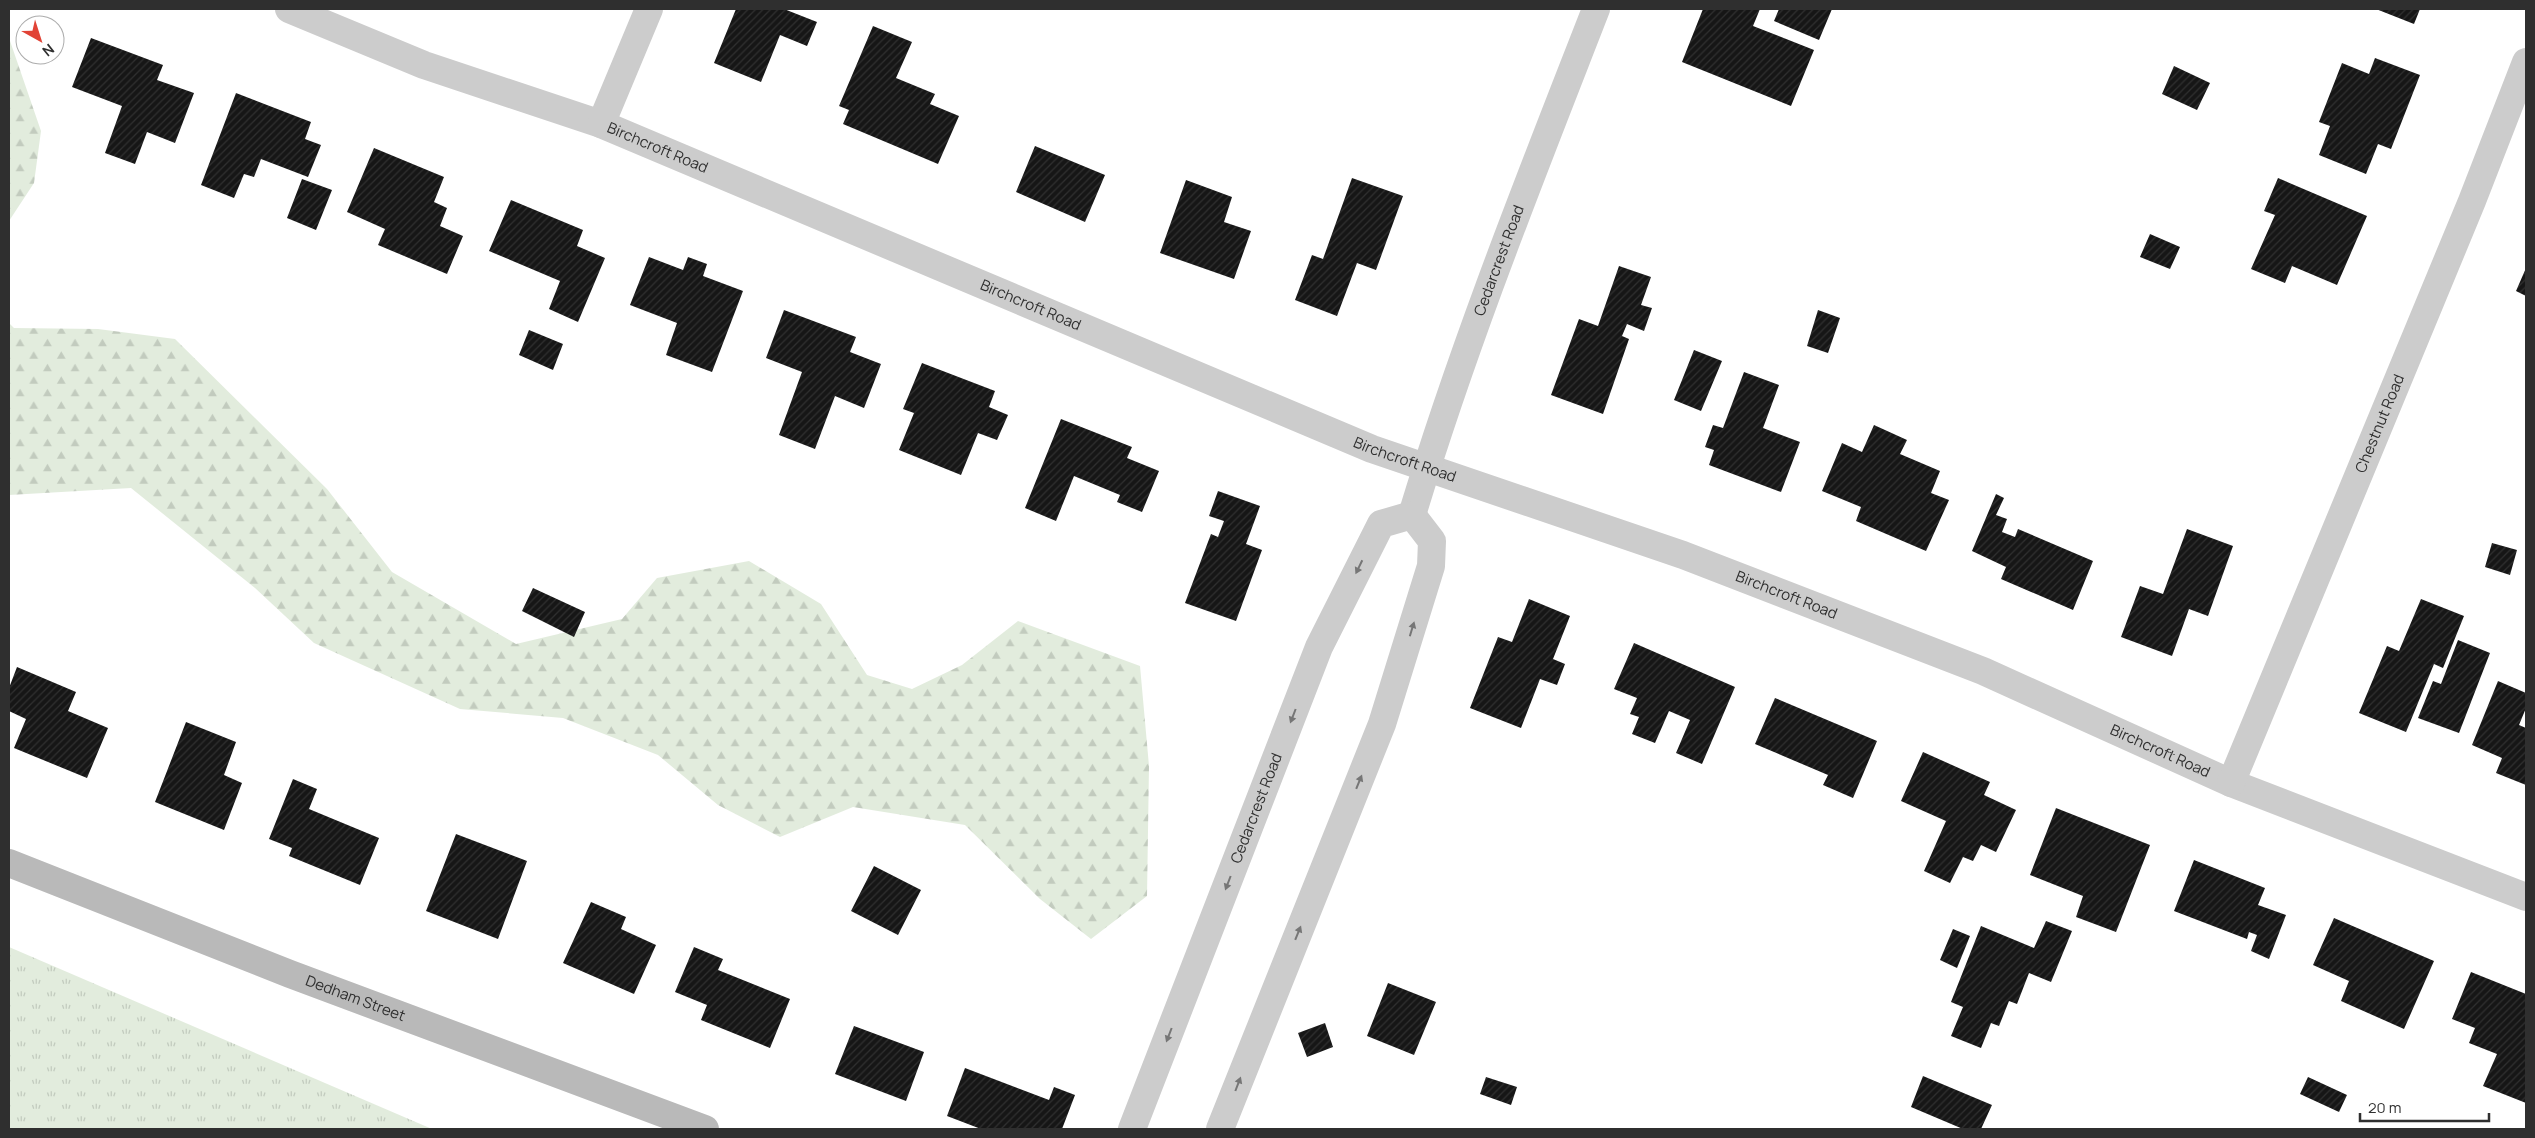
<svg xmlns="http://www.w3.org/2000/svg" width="2535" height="1138" font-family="Manrope,sans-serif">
<defs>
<pattern id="grass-tufts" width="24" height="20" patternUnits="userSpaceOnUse" patternTransform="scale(1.25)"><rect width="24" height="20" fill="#e2ecdd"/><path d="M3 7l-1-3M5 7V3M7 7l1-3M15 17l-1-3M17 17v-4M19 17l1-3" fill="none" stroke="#c2cbbe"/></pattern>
<pattern id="forest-firs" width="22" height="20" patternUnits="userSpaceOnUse" patternTransform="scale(1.25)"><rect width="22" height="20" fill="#e2ecdd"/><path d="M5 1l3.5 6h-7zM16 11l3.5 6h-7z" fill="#c2cbbe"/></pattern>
<pattern id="building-hatch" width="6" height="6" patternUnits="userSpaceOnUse" patternTransform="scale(1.25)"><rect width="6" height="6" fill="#161616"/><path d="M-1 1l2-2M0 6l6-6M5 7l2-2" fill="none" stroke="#303030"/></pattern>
</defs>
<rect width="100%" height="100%" fill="#fff"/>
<path fill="url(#grass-tufts)" d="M9,947L432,1129H9Z"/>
<path fill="url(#forest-firs)" d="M9,38L41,131L34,183L9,221Z
M9,323L14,328L98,329L175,339L327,489L392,572L516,644L622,619L657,578L749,561L821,604L867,675L912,689L962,665L1018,621L1140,666L1149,766L1147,896L1091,939L1040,899L965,825L853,807L780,837L718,805L658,755L563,718L460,709L314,643L255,588L131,488L9,495Z"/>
<path fill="url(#building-hatch)" d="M736,9H784L817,22L807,46L780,35L761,82L714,63Z
M1703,9H1760L1753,26L1814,50L1791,106L1682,62Z
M1779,9H1832L1819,40L1774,21Z
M2376,9H2420L2414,24Z
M873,26L912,42L896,78L935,94L930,104L959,116L938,164L843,124L849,110L839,106Z
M91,38L163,65L157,80L194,93L175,143L147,132L135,164L105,153L122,106L72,87Z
M2375,58L2420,75L2391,149L2378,144L2366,174L2319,155L2330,126L2319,122L2342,63L2369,74Z
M2174,66L2210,83L2197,110L2162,94Z
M236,93L311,122L305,139L321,145L308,177L261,159L254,177L244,174L234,198L201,185Z
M1035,146L1105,175L1085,222L1016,192Z
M374,148L444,177L434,202L447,208L440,226L463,236L447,274L378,245L385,229L347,212Z
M1352,178L1403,196L1376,270L1357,263L1337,316L1295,300L1312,255L1323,259Z
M2278,178L2367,216L2337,285L2292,266L2285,283L2251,269L2275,215L2264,211Z
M302,179L332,190L316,230L287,218Z
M1186,180L1232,197L1224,222L1251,231L1234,279L1160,253Z
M511,200L583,230L577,246L605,258L578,322L549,309L560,281L489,251Z
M2150,234L2180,247L2170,269L2140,257Z
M649,257L683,270L688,257L707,264L703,276L743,291L712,372L666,355L677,323L630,305Z
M1619,266L1651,277L1641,305L1652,308L1644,331L1627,324L1622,336L1629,339L1603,414L1551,395L1579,319L1598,326Z
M2526,268V296L2516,291Z
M784,310L856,337L850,352L881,364L864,408L835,396L815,449L779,435L802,372L766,358Z
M1818,310L1840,318L1828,353L1807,346Z
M529,330L563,344L553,370L519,355Z
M1694,350L1722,361L1701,411L1674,400Z
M922,363L995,391L989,407L1008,415L997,440L978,433L961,475L899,450L914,413L903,409Z
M1744,372L1779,385L1763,428L1800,442L1781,492L1709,465L1714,450L1705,447L1713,425L1723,428Z
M1061,419L1132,447L1127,458L1159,471L1142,512L1117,502L1120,495L1074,476L1056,521L1025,508Z
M1874,425L1907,440L1900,454L1940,471L1931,493L1949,500L1926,551L1856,521L1861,507L1822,491L1842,443L1862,452Z
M1218,491L1260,506L1246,544L1262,550L1236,621L1185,603L1211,534L1218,537L1224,521L1209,516Z
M1996,494L2004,498L1996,515L2007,519L2002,532L2015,537L2018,529L2093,561L2073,610L2001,579L2006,567L1972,551Z
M2187,529L2233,546L2208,616L2189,609L2172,656L2121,637L2140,586L2163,594Z
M2492,543L2517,550L2510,575L2485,567Z
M533,588L585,612L574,637L522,611Z
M1529,599L1570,616L1553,659L1565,664L1557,685L1540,679L1521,728L1470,708L1498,637L1512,642Z
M2421,599L2464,616L2443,668L2434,664L2406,732L2359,713L2387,646L2399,651Z
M2458,640L2490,653L2459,733L2418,718L2433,681L2441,684Z
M1634,643L1735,687L1702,764L1676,753L1690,720L1669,711L1655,743L1632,734L1639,717L1630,714L1637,698L1614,689Z
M17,667L76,692L68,711L108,728L87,778L14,748L26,719L9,711V688Z
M2498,681L2526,693V708L2519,725L2526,728V785L2496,773L2502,758L2472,745Z
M1775,698L1877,741L1853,798L1823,785L1828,775L1755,744Z
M186,722L236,742L224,775L242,783L224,830L155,802Z
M1923,752L1990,782L1984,795L2016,810L1996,852L1981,845L1973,861L1963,857L1950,883L1924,871L1946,821L1901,801Z
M293,779L317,789L309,809L379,838L360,885L289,856L292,848L269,839Z
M2056,808L2150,845L2116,932L2076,917L2083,896L2030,875Z
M456,834L527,861L498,939L426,911Z
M2194,860L2265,888L2258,905L2286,915L2269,959L2251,951L2257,935L2249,932L2247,939L2174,911Z
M874,866L921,890L898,935L851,911Z
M591,902L626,917L621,929L656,945L634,994L563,963Z
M2334,918L2434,961L2404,1029L2341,1001L2349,981L2313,965Z
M2046,921L2072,931L2051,982L2029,973L2017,1004L2009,1001L1999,1026L1991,1023L1981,1048L1951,1036L1963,1007L1951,1002L1981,926L2034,948Z
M1953,929L1970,936L1957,968L1940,960Z
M694,947L723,959L718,970L790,999L770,1048L701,1020L707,1005L675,992Z
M2471,972L2526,994V1103L2483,1086L2497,1054L2469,1043L2475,1028L2452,1019Z
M1388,983L1436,1002L1414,1055L1367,1036Z
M1325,1023L1333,1047L1307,1057L1298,1033Z
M854,1026L924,1052L906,1101L835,1074Z
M965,1068L1049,1100L1054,1087L1075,1095L1062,1129H981L947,1116Z
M1923,1076L1992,1105L1981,1129H1963L1911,1107Z
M1486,1077L1517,1087L1511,1105L1480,1094Z
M2308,1077L2347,1095L2339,1112L2300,1094Z"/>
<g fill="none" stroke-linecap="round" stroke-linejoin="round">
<g stroke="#ccc" stroke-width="28">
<path id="s1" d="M289,9L424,65L601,124L1372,449L1683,555L1983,671L2231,783L2526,897"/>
<path d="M601,124L649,9"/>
<path id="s2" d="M1412,515C1464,343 1531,176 1596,9"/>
<path id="s3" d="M2231,783L2472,201L2526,62"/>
<path id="s4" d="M1132,1129L1319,647L1381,524L1412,515L1432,541L1431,566L1382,724L1220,1129"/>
</g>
<path stroke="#b9b9b9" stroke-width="28" id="s5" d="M9,863L290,974L705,1129"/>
</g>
<defs><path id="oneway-solid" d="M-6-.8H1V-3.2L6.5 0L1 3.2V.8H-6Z" transform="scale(1.25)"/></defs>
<g fill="#767676">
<use href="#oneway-solid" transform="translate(1359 567) rotate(116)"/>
<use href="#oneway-solid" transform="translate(1412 629) rotate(-73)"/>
<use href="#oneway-solid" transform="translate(1293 716) rotate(111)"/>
<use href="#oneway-solid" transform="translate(1359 782) rotate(-68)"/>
<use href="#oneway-solid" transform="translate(1228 883) rotate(111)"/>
<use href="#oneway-solid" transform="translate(1298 933) rotate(-68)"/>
<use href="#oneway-solid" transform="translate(1169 1035) rotate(111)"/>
<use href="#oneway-solid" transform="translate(1238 1084) rotate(-69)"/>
</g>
<g text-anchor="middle" stroke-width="5" stroke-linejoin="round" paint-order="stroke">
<g font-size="15" fill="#2f2f2f" stroke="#fff">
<text dy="5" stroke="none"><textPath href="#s1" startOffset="394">Birchcroft Road</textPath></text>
<text dy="5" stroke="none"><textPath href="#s2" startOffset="269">Cedarcrest Road</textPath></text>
<text dy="5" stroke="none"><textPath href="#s1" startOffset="799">Birchcroft Road</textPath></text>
<text dy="5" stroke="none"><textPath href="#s3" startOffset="389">Chestnut Road</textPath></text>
<text dy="5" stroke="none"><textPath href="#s1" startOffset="1204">Birchcroft Road</textPath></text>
<text dy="5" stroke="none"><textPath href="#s1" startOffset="1609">Birchcroft Road</textPath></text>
<text dy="5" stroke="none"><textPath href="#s1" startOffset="2014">Birchcroft Road</textPath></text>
<text dy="5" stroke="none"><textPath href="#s4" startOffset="344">Cedarcrest Road</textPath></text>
<text dy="5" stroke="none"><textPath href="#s5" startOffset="372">Dedham Street</textPath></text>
</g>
</g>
<rect width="2535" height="1138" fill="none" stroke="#2f2f2f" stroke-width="20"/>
<g transform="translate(40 40) rotate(141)"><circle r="24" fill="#ffffff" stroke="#acacac"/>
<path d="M0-4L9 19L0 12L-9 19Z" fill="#e14336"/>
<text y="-8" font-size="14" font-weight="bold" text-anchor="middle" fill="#2f2f2f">N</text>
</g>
<path d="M2360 1113v8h129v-8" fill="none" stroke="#2f2f2f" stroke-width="2.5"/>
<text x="2368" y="1113" font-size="15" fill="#2f2f2f" stroke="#ffffff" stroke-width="4" paint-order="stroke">20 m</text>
</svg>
